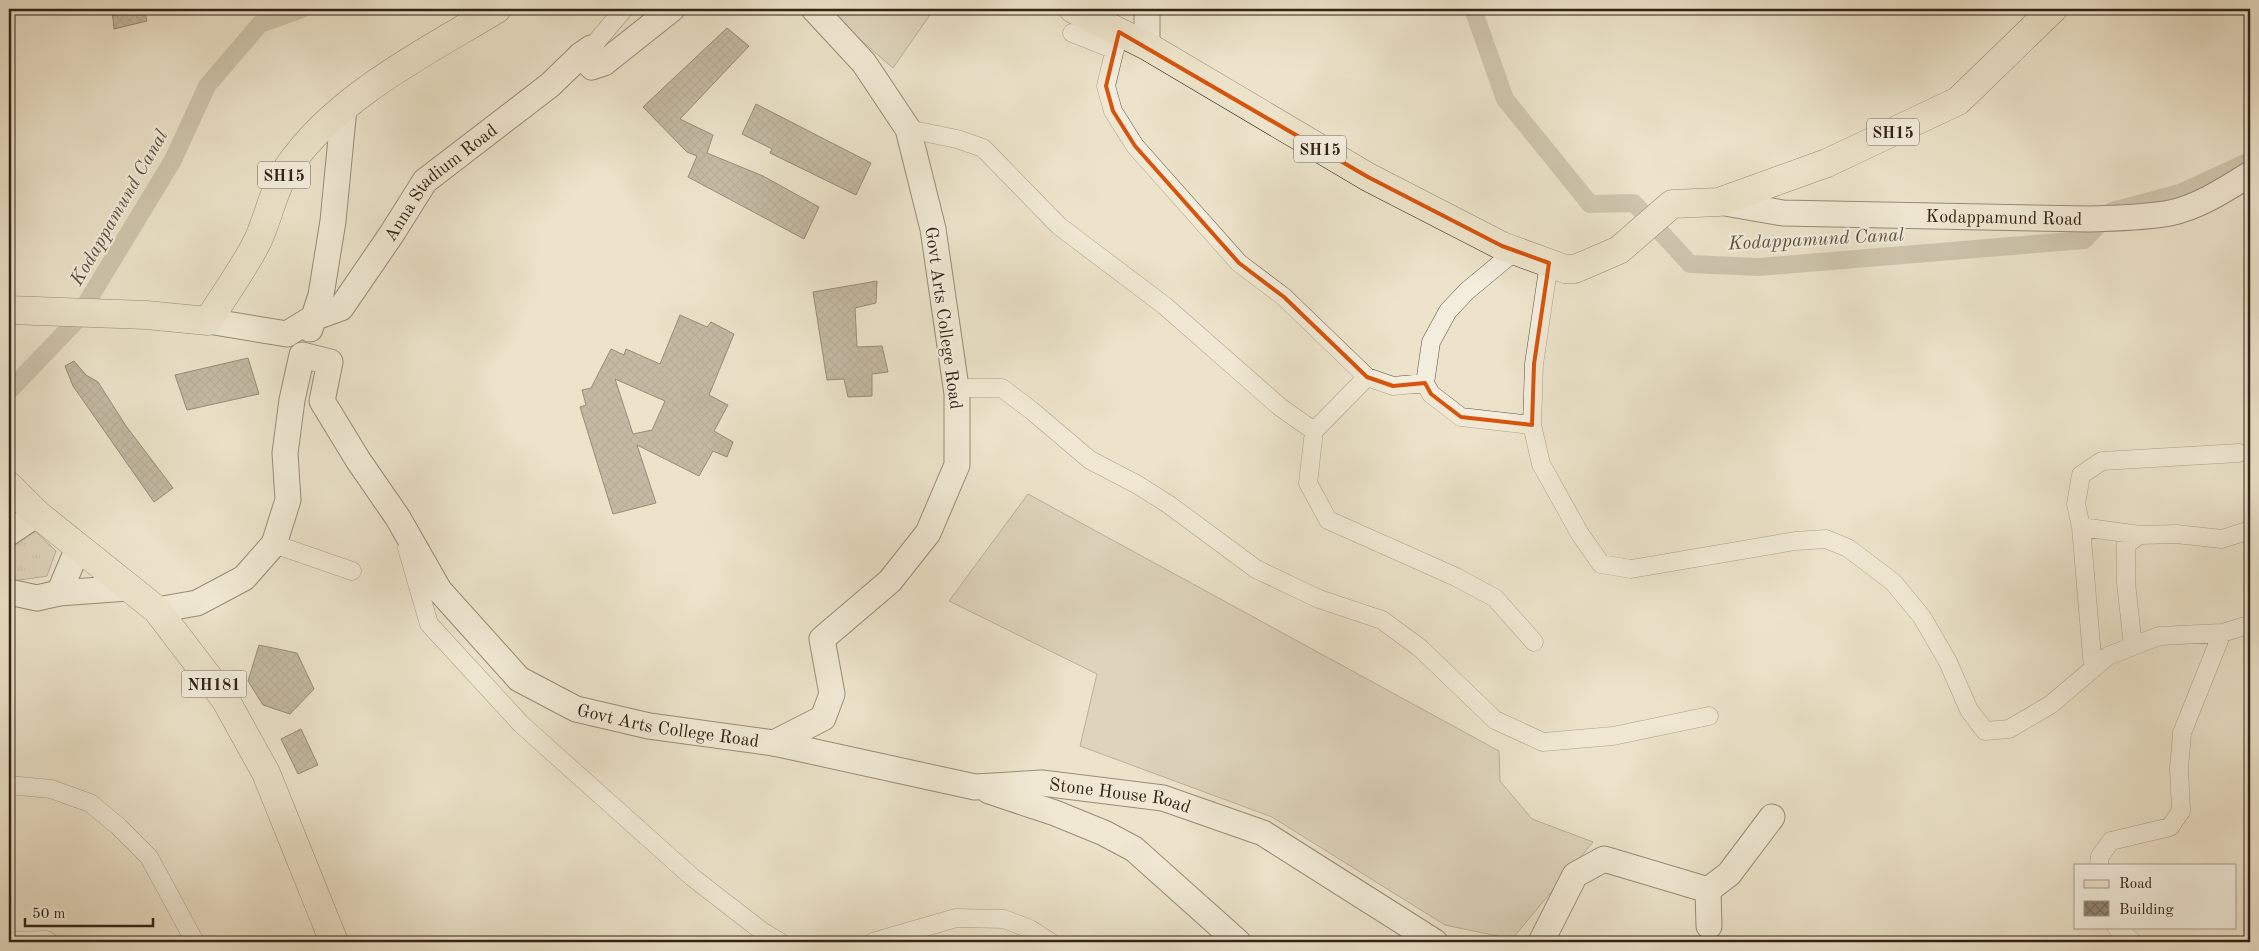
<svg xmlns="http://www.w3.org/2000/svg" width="2259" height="951" font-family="'Old Standard TT',serif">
<defs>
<pattern id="park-tufts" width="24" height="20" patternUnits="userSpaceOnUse" patternTransform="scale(1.25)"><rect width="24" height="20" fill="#ccc2ab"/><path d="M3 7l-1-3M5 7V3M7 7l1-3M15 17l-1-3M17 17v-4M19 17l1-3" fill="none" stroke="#b0a692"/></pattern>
<pattern id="building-cross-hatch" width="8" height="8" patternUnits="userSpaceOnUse" patternTransform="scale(1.25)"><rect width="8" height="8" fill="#928774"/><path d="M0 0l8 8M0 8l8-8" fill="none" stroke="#786e5e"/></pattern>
</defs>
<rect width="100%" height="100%" fill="#ece3ca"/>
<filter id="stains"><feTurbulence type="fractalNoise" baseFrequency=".004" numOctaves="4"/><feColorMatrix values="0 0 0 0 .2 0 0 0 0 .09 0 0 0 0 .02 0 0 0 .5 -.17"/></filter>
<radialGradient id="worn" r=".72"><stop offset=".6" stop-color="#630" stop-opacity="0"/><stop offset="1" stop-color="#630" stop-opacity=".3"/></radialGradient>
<path fill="url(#park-tufts)" stroke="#7e7260" d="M27,523L56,551L47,576L13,581C3,564 12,545 18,527Z"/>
<path fill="#ccc2ab" stroke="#7e7260" d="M825,9H934L893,68Z
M1028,494L1499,751L1500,781L1532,819L1593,842L1512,939L1445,925L1272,817L1080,746L1097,674L949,601Z"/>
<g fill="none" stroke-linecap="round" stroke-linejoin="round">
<path stroke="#aca28d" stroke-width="18" d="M1473,9L1505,99L1590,204L1634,203L1690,264L1759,267L2084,240L2112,211L2180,193L2250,161
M9,391L75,322L173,160L207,86L260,24L302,9"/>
</g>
<path fill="url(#building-cross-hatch)" stroke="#312316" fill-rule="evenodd" d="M112,9H144L147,21L114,29Z
M727,28L749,46L680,119L713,135L707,153L763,176L819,207L804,239L688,177L697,156L687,152L643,107Z
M756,104L871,163L856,195L770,153L772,149L742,134Z
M877,281L876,303L855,308L857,347L882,346L888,372L872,374V396L848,397L844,379L827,380L813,292Z
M680,315L707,327L711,322L734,334L709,395L728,405L714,431L733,442L727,457L713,451L699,476L637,445L656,503L613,514L580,407L586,405L582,390L591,388L611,349L624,355L626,349L660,364ZM615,379L665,401L652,430L633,434Z
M248,358L259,394L187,410L175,375Z
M74,361L86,375L98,382L126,426L173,488L154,502L73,386L65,366Z
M259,645L297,653L314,689L290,714L263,705L248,681Z
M301,729L318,765L298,774L281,739Z"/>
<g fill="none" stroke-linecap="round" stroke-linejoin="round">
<defs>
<path id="street" d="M1119,32L1106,86L1113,111L1135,146L1239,263L1284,297L1367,377L1393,386L1425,383
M1072,33L1115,50
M591,48L624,9
M908,129L957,139L983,148L1059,226L1165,306L1280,407L1314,431L1308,483L1328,520L1456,577L1495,598L1534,642
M1515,251L1467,291L1448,311L1431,342L1425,383L1431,394L1461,417L1532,425
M1549,263L1534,364L1532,425L1541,464L1580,534L1601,564L1631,569L1795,541L1826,539L1848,548L1893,582L1922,617L1948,662L1969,710L1985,731L2009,729L2050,705L2108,656L2159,636L2222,633L2245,626L2250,627
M956,388H1002L1031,410L1090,460L1138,485L1168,504L1256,569L1319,599L1382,620L1420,648L1495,720L1543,742L1613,736L1709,716
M1314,431L1367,377
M2081,527L2140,535
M274,544L352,571
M407,548L429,624L521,724L692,877L763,932L780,942
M2133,646L2126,583V544L2140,535L2176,534L2222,539L2250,530
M2093,668L2081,527L2076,504L2081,475L2102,461L2239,453
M9,785L51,789L90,803L118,826L149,857L195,942
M2099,865L2100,856L2111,841L2170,827L2181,811L2179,768L2182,733L2222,633
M2116,927L2133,942
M9,941L47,940L49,942
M873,942L956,918L1004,919L1030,929L1050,942"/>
<g id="secondary">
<path d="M1147,46V9"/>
<path d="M591,48L581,55L592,67L604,63L672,9"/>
<path id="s1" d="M1719,202L1783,213L2089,219C2116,218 2144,218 2170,213C2199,207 2226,189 2250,174"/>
<path id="s2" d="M208,321L287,334L313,318L341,308L391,235L425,181L550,85L581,55"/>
<path d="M310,329L321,295L333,221L344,108"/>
<path d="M9,533L37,514"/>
<path d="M9,592L37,598L59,593L128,588"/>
<path d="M59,593L78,548"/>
<path id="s3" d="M157,610L197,603L244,578L274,544L288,500L285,453L292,400L302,355L330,362L322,401L358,460L398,518L439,590L519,679L576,709L649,726L774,743L823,718L832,694L822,639L890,581L928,533L957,465V394L933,229L908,129L864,63L814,9"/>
<path id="s4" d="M774,743L975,787L1042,783L1163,798L1263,833L1435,942"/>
<path d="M989,791L1055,813L1104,833L1134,849L1238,942"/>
<path d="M1708,890L1729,874L1772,817"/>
<path d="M1541,942L1575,875L1604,859L1708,890L1709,926"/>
</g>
<path id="primary" d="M1073,9L1147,46L1368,177L1502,246L1565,269H1575L1619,250L1672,204L1719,202L1827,163L1958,101L2053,9
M9,310L146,315L208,321C224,295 245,267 258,240C269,216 274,187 289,166C337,96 426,52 497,9"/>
<path id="highway" d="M9,486L37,514L157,610L225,699L266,773L334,942"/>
</defs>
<use href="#street" stroke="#605343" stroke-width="19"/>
<use href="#secondary" stroke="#312316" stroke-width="27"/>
<use href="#primary" stroke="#312316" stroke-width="29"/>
<use href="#highway" stroke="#312316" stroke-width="29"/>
<use href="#street" stroke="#f3eddd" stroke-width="18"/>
<use href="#secondary" stroke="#f3eddd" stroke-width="25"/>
<use href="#primary" stroke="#ece3ca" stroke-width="28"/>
<use href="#highway" stroke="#ece3ca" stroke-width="28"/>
</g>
<path d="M0 0H2259V951H0ZM1119,32L1368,177L1502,246L1549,263L1534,364L1532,425L1461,417L1431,394L1425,383L1393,386L1367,377L1284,297L1239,263L1135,146L1113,111L1106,86Z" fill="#ece3ca" fill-opacity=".55" fill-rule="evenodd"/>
<path fill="none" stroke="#d6540d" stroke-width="4" stroke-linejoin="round" d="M1119,32L1368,177L1502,246L1549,263L1534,364L1532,425L1461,417L1431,394L1425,383L1393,386L1367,377L1284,297L1239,263L1135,146L1113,111L1106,86Z"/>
<g text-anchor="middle" stroke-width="4.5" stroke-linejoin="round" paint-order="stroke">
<g fill="#f3eddd" stroke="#6b6052" stroke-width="1">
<rect x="1867" y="118.5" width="52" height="27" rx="4"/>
<rect x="1294" y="135.5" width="52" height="27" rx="4"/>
<rect x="258" y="161.5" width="52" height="27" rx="4"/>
<rect x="181.5" y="670.5" width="65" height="27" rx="4"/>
</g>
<g font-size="16" font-weight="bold" fill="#312316">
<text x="1893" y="138">SH15</text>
<text x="1320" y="155">SH15</text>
<text x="284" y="181">SH15</text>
<text x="214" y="690">NH181</text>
</g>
<g font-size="18" fill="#312316" stroke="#f3eddd">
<text dy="6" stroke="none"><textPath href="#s2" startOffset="302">Anna Stadium Road</textPath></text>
<text dy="6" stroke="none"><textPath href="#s1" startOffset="286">Kodappamund Road</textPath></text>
<text transform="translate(944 318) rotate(82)" y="6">Govt Arts College Road</text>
<text dy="6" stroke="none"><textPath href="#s3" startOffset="901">Govt Arts College Road</textPath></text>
<text dy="6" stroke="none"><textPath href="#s4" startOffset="352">Stone House Road</textPath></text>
</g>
<g font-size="19" font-style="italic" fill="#5c4f40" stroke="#f3eddd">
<text transform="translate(118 207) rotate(-60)" y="7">Kodappamund Canal</text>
<text transform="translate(1816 238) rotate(-3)" y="7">Kodappamund Canal</text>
</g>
</g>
<rect width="2259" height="951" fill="none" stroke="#ece3ca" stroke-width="30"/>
<rect x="10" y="10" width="2239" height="931" fill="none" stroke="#312316" stroke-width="2.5"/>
<rect x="15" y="15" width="2229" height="921" fill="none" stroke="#312316"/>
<rect x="2074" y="864" width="162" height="65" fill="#f3eddd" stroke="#a59c8d"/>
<rect x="2084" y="880" width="25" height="8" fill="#ece3ca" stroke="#a59c8d"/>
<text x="2119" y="888" font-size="15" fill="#312316">Road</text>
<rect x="2084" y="901" width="25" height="15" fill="url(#building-cross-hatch)" stroke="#a59c8d"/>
<text x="2119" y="914" font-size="15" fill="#312316">Building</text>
<path d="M25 918v8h128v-8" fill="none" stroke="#312316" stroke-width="2.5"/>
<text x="32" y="918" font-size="15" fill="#312316" stroke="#f3eddd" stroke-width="4" paint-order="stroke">50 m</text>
<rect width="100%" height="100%" filter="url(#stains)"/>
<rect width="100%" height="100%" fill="url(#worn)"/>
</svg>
